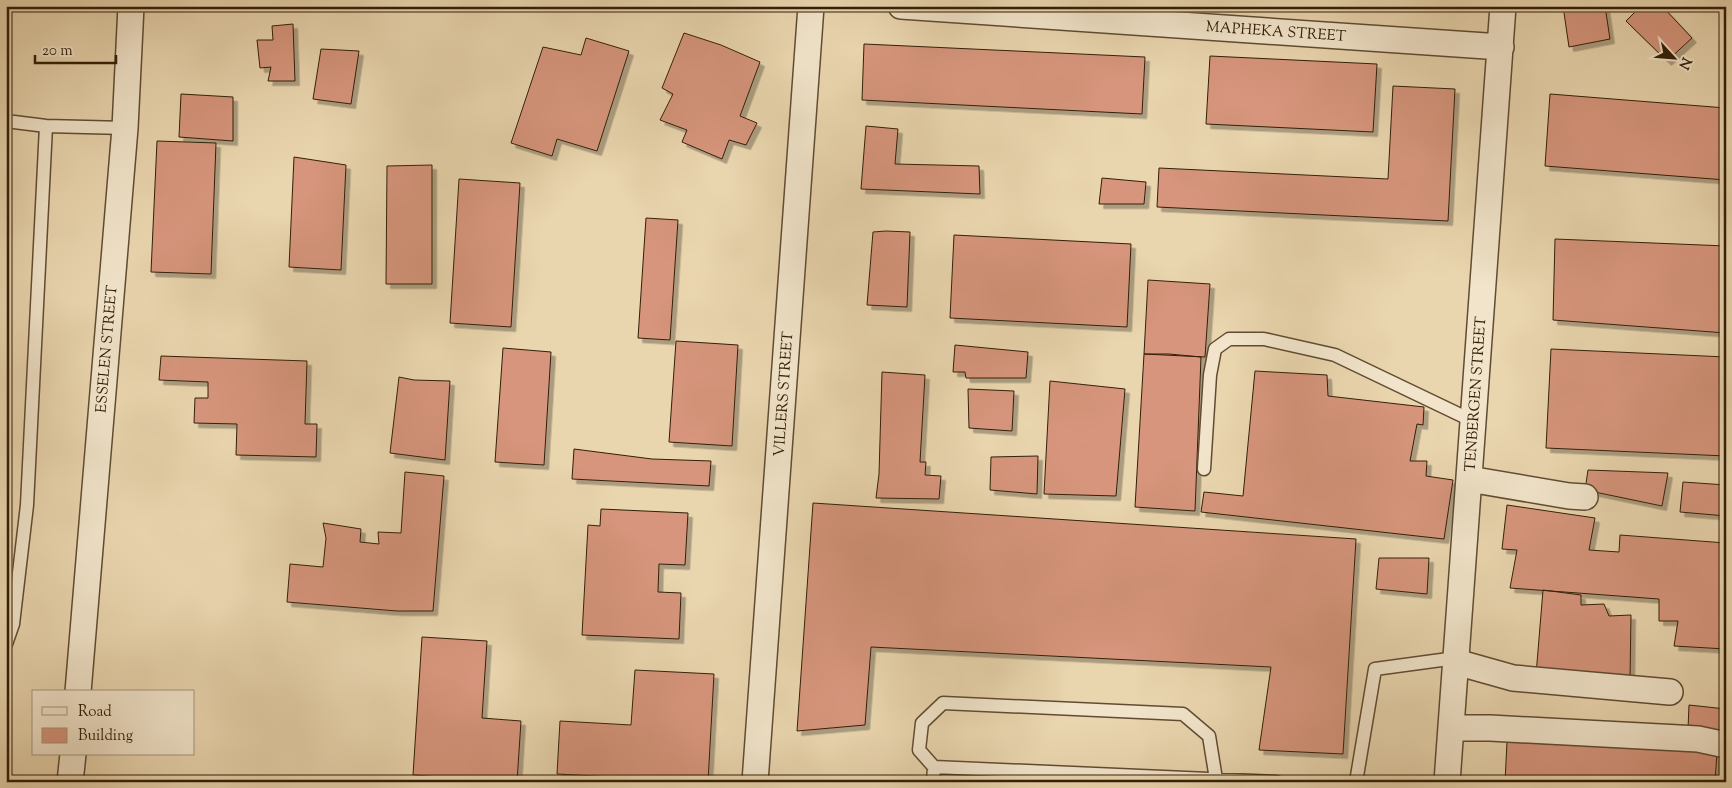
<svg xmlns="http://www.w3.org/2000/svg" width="1732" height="788" font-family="'Sorts Mill Goudy',serif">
<defs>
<filter id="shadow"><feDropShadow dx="4.5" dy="4.5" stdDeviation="0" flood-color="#0004"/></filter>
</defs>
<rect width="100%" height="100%" fill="#e9d5ae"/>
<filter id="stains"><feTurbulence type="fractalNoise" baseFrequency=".004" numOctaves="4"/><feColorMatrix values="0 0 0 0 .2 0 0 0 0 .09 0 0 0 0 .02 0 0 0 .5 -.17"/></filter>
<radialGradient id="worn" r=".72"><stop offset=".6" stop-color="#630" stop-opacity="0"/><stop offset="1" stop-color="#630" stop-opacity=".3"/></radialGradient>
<path fill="#d6957b" stroke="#321f08" filter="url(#shadow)" d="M1563,6H1605L1610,39L1569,47Z
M1641,6H1662L1692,38L1667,61L1626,21Z
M293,24L295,81H268L271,67L260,68L257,40H273L272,26Z
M684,33L721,45L760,62L740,116L757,123L746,145L729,140L722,159L682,142L687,130L660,120L673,94L662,88Z
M586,38L629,51L597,151L557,139L552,156L511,143L543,47L581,55Z
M864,44L1145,57L1142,114L862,100Z
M321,49L359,51L351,104L313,99Z
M1210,56L1377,64L1373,132L1206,124Z
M1393,86L1455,89L1448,221L1157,207L1159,168L1388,179Z
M181,94L233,97V141L179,137Z
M1550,94L1726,108V180L1545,166Z
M866,126L898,129L895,164L979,166L980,194L861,189Z
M157,141L216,143L211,274L151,272Z
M294,157L346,165L341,270L289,267Z
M432,165V284H386L387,166Z
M1102,178L1146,182L1144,204H1099Z
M459,179L520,183L511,327L450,323Z
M646,218L678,220L670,340L638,338Z
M886,231L910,232L907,307L867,305L873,232Z
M954,235L1131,244L1127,327L950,318Z
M1555,239L1726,246V333L1553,320Z
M1148,280L1210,284L1205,357L1144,354Z
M676,341L738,345L732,446L669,442Z
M955,345L1028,352L1026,378H966L965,372H953Z
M503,348L551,352L544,465L495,462Z
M1551,349L1726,357V456L1546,448Z
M1144,354H1169L1201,357L1195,511L1135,507Z
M161,356L307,361L305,424H317L316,457L236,455L237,424L194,423L195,398H208V382L159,380Z
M1255,371L1327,375L1328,396L1424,407L1423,425L1417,424L1410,461H1427L1426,476L1453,480L1444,539L1201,512L1204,492L1243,496Z
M882,372L925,375L920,462H926L925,475L941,476L939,499L876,498L879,474Z
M399,377L414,380L450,381L445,460L390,453Z
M1050,381L1125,389L1116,496L1044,494Z
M968,389L1014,391L1012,431L969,428Z
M574,449L652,459L711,461L709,486L572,479Z
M1038,456L1037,494L990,490L991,457Z
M1588,470L1668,473L1662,506L1585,490Z
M405,472L444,476L433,611H397L287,602L290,564L323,567L326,538L323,523L361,529L360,542L379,544L378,532L401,533Z
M1683,482L1726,485V516L1680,512Z
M813,503L1356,539L1343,754L1259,750L1271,667L871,647L865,725L797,731Z
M1507,505L1595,518L1589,550L1619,552L1620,535L1726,543V649L1674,646L1678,621H1659V599L1510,588L1517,550L1502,549Z
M601,509L688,513L685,565L659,564L658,592L681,593L679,639L582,635L588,525L600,526Z
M1379,558H1429L1427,594L1376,589Z
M1543,590L1581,595V605L1604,604L1609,616L1631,615L1630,679L1536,675Z
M422,637L487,641L482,718L521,721L517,782L413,775Z
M635,670L714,674L708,782L557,774L560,721L631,725Z
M1689,705L1726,709V732L1688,729Z
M1507,742L1717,752L1715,782H1505Z"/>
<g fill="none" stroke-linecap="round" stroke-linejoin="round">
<defs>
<path id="service" d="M6,121L46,126L125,128
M1204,469L1210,375L1215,349L1229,339H1264L1335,355L1473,421
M6,644L13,624L27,505L46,126
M934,767L919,750L922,723L943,703L1183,714L1209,736L1216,779
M933,782L934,767L1277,782
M1356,782L1375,669L1456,658"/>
<path id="minor" d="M901,6L1501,47
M1469,479L1569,496L1585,497
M1456,662L1513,678L1670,692
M78,692L125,128L131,6
M1451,728H1490L1698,739L1726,745
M70,782L73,754
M755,782L811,6
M1447,782L1503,6"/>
</defs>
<use href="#service" stroke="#604c32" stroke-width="15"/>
<use href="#minor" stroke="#604c32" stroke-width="28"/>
<use href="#service" stroke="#f1e4ca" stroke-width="12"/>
<use href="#minor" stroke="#f1e4ca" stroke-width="25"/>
</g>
<g text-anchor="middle" stroke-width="4.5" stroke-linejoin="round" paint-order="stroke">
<g font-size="15" fill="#321f08" stroke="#f1e4ca">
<text transform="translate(1276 31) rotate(4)" y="5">MAPHEKA STREET</text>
<text transform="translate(106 349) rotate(-85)" y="5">ESSELEN STREET</text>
<text transform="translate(783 394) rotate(-86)" y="5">VILLERS STREET</text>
<text transform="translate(1475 394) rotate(-86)" y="5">TENBERGEN STREET</text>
</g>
</g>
<rect width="1732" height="788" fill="none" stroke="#e9d5ae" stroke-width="25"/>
<rect x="8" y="8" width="1717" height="773" fill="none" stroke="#321f08" stroke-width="2.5"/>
<rect x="12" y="12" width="1707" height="763" fill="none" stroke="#321f08"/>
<rect x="32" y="690" width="162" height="65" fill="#f1e4ca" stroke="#a5957c"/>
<rect x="42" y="707" width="25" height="8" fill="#f1e4ca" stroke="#a5957c"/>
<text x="78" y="716" font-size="15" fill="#321f08">Road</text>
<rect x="42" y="728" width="25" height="15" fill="#d6957b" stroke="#a5957c"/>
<text x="78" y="740" font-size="15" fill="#321f08">Building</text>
<g transform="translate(1674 58) rotate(116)" stroke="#f1e4ca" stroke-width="4" paint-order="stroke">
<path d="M0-4L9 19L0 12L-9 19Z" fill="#321f08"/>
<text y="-8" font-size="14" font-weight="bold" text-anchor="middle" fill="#321f08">N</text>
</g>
<path d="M35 55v8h81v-8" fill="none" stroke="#321f08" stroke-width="2.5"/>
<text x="42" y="55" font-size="15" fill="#321f08" stroke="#f1e4ca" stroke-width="4" paint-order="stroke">20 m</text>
<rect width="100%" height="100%" filter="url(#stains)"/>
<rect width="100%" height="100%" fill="url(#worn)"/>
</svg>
